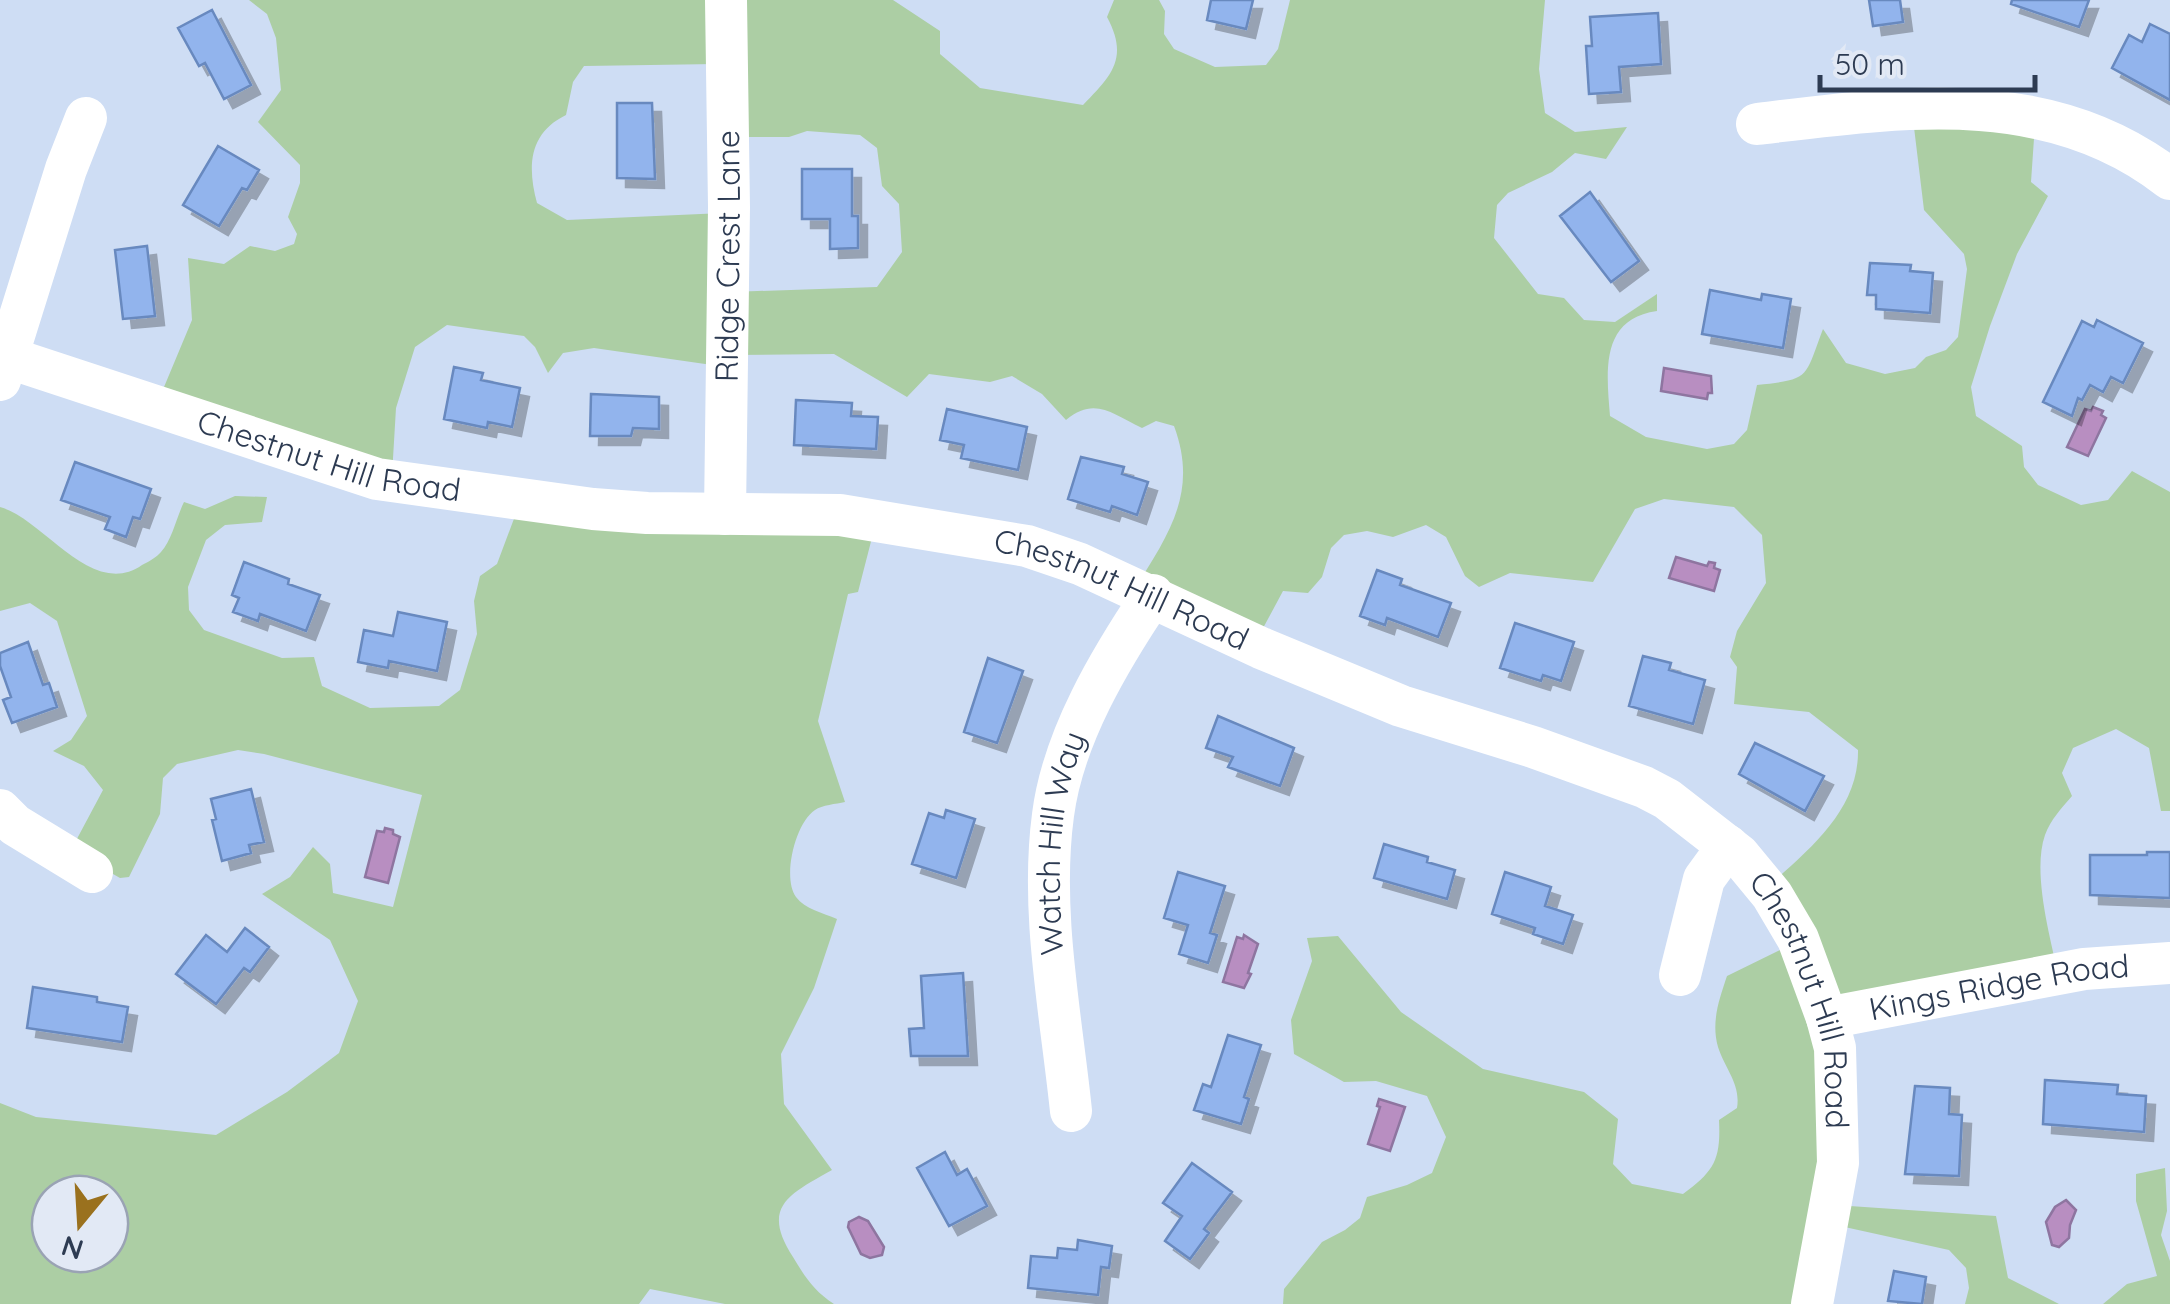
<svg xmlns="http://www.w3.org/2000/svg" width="2170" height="1304" font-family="Quicksand,sans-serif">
<defs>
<filter id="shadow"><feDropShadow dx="9" dy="9" stdDeviation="0" flood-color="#0004"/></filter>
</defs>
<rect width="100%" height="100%" fill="#ceddf4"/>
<path fill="#accea4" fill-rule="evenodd" d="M249,0H893L940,31V54L980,88L1083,105C1112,75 1129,58 1107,17L1114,0H1159L1165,11L1164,34L1174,49L1215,67L1266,65L1278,49L1290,0H1545L1539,69L1545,113L1575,132L1627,127L1606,159L1575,153L1552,172L1508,193L1497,205L1494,238L1538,294L1564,298L1584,320L1615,322L1657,294V311C1601,319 1606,369 1610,416L1646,437L1707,449L1734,444L1747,430L1757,385C1811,379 1804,379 1823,329L1846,363L1885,374L1915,368L1926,357L1946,350L1958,337L1967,269L1964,254L1924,210L1913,119L2035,124L2031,182L2048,196L2017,254L1990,326L1971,387L1976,416L2022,446L2024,467L2038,485L2081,505L2108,500L2132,471L2170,492V811H2161L2149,748L2116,729L2073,748L2062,773L2072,796C2061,809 2051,819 2045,835C2032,872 2050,936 2058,974L1830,1023L1835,1205L1996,1216L2008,1278L2059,1304H1965L1969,1288L1966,1268L1949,1250L1831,1224L1813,1304H1283L1284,1289L1322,1242L1345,1230L1360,1218L1367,1197L1407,1185L1432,1173L1446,1137L1427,1096L1376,1081L1344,1082L1294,1054L1291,1020L1312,961L1307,938L1338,936L1401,1012L1483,1069L1584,1092L1618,1119L1613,1164L1632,1184L1683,1194C1714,1171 1721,1160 1719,1120L1737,1108C1741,1084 1725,1069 1718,1047C1711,1022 1719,1000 1727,976L1792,944L1764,890C1806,852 1859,812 1858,750L1809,712L1734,704L1737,667L1730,657L1737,631L1766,583L1762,535L1734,507L1664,499L1635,509L1593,582L1510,573L1479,587L1465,576L1446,537L1426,525L1393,537L1367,531L1344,535L1331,548L1322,577L1308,593L1283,591L1255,643L1134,590C1168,535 1199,493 1174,426L1156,421L1142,428C1112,414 1095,396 1066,420L1042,394L1012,376L990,382L929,374L907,397L834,354L730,355L719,366L594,348L563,353L548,373L535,347L524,336L447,325L415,347L396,408L392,475L159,399L192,320L188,258L224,264L250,246L275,251L294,244L297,234L288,217L300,183V165L258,122L281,90L276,38L267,14ZM716,64L728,137H789L807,131L860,135L877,148L882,186L899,204L902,252L877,287L731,292L723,213L567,220L537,203C527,166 529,133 566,115L573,82L584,66Z
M235,496L267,497L262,522L225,525L206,540L188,587L189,610L204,630L282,658L314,657L322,686L370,708L439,706L460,690L477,634L474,601L480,576L497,564L518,508L875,526L858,592L848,594L818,721L845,802C836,804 822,805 815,810C795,823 782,878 796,897C805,909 823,913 837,919L814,988L781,1054L784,1104L832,1170C790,1194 760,1206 793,1257C805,1277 814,1291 834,1304H725L650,1289L639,1304H0V1103L36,1117L216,1135L287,1092L339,1053L358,1001L330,940L262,894L290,877L313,847L330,864L333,893L393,907L422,795L264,754L238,750L177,764L163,778L160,814L129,877L120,878L71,850L103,790L84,766L53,751L71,740L87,716L57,621L30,603L0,611V507C44,519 92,600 142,565C148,562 157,557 161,552C172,540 177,516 184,502L205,509ZM50,1194H110V1254H50Z
M2165,1168L2167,1211L2161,1235L2170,1261V1304H2103L2127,1284L2157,1276L2136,1201V1174Z"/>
<path fill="#b88ec1" stroke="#8e75a0" stroke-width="2.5" d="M1664,368L1711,376L1712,393H1708L1707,399L1661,391Z
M2093,407L2103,411L2101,415L2106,418L2088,456L2067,447L2085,409L2091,411Z
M1676,557L1707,566L1709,562L1715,563L1714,568L1720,570L1714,591L1669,578Z
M385,828L393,830V834L400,837L388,883L365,877L377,831L384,832Z
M1244,935L1258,944L1248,973L1251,974L1244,988L1223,982L1237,937L1243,939Z
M1379,1099L1405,1107L1390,1151L1368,1144L1380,1107L1377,1106Z
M2066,1200L2076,1210L2070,1225L2069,1238L2059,1247L2052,1245L2046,1222L2055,1207Z
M859,1217L868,1221L884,1247L882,1255L870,1258L861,1254L848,1227L849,1222Z"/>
<path fill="#92b4ed" stroke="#6889bf" stroke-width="2.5" filter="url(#shadow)" d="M1211,0H1253L1246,29L1207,20Z
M1869,0H1900L1903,22L1873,26Z
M2012,0H2089L2079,27L2011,4Z
M212,10L251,85L224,99L205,63L199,66L178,28Z
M1658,13L1661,64L1619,67L1621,92L1589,94L1586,46H1592L1590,17Z
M2150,24L2170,34V100L2112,68L2129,35L2142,42Z
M617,103H652L655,179L617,178Z
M218,146L259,170L247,190L242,188L219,226L183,205Z
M802,169H852V216H858V248L830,249V219H802Z
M1590,192L1639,261L1611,282L1560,216Z
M147,246L155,316L123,319L115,250Z
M1870,263L1911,265L1910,271L1933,273L1930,313L1876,309V295H1867Z
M1710,290L1761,300L1762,294L1791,299L1783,348L1702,334Z
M2097,320L2143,343L2123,383L2111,377L2103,392L2090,385L2082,400L2078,398L2072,416L2043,402L2082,321L2094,327Z
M454,367L483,373L481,380L520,388L512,427L488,422L487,428L444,419Z
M591,394L659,397V429L633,428L631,436H590Z
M796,400L852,403L851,416L878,417L876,449L794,445Z
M947,409L1027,427L1018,470L961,458L964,445L940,440Z
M1081,457L1124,467L1122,474L1148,482L1137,515L1112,506L1110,512L1068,499Z
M75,462L151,489L140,519L133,517L126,537L105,529L110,517L61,500Z
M244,562L289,579L288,584L320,595L306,631L260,614L258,621L233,612L239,598L232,595Z
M1377,570L1402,579L1400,585L1451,603L1438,637L1387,618L1385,625L1360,616Z
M398,612L447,622L437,671L389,661L388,668L358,662L364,630L393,636Z
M1515,623L1574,642L1561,681L1543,675L1541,681L1500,668Z
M28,642L43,685L49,683L57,707L12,723L3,700L11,697L0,666V653Z
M1643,656L1671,663L1669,670L1705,680L1693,724L1629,706Z
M988,658L1023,671L997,743L964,732Z
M1218,716L1294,748L1280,786L1228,767L1233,757L1206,748Z
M1755,743L1824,776L1805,811L1739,774Z
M251,789L264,842L249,845L251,853L222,861L212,820L216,819L211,799Z
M946,810L975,819L956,878L912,864L929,813L944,818Z
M1384,844L1428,857L1427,862L1455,870L1447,899L1374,878Z
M2147,852H2170V898L2090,895V855H2147Z
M1178,872L1225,886L1210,933L1217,935L1208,963L1179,954L1188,925L1164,918Z
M1505,872L1551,887L1545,906L1573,915L1563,944L1533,934L1535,928L1492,914Z
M245,928L269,947L250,972L244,968L216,1004L176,974L206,935L227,952Z
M963,973L968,1056H911L909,1029L924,1028L921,976Z
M33,987L97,997V1002L128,1007L122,1042L27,1028Z
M1228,1035L1261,1045L1244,1097L1249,1099L1241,1124L1194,1110L1203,1084L1211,1087Z
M2045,1080L2118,1085L2117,1094L2146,1096L2144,1132L2043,1124Z
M1915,1086L1950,1088L1949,1114L1962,1115L1959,1176L1905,1174Z
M945,1152L957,1175L967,1169L987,1206L949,1226L917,1168Z
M1192,1163L1232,1192L1204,1229L1209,1233L1190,1259L1165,1241L1182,1216L1163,1203Z
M1078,1240L1112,1246L1109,1268L1101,1267L1098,1295L1028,1288L1031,1256L1057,1258L1058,1248L1077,1250Z
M1894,1271L1926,1277L1922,1304L1888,1301Z"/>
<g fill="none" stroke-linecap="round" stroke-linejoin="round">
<g stroke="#fff" stroke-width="42">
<path d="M1757,124C1899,107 2049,84 2170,179"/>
<path id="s1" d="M0,355L377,479L593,509L647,513L840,515L1027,546L1080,564L1261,648L1401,706L1533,747L1644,787L1667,799L1739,855L1772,895L1798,939L1827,1018L1835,1048L1838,1163L1812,1304"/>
<path d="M0,380L66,169L86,118"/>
<path id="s2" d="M725,514L729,207L726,0"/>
<path d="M0,810L15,825L92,872"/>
<path d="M1680,975L1704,879L1728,846"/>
<path id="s3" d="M1827,1018L2084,969L2170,963"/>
<path id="s4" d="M1071,1111C1061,1014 1040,912 1053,815C1063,737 1110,659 1153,595"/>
</g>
</g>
<g text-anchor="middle" stroke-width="8" stroke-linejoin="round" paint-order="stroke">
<g font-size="32" fill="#2d3b52" stroke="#e2e9f5">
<text dy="11" stroke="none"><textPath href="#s2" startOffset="258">Ridge Crest Lane</textPath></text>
<text dy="11" stroke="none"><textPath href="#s1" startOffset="345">Chestnut Hill Road</textPath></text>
<text dy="11" stroke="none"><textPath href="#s1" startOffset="1155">Chestnut Hill Road</textPath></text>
<text dy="11" stroke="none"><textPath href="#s4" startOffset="270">Watch Hill Way</textPath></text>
<text dy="11" stroke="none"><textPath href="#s3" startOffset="175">Kings Ridge Road</textPath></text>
<text dy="11" stroke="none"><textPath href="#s1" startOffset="1995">Chestnut Hill Road</textPath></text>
</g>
</g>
<g transform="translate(80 1224) rotate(198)"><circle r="48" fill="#e2e9f5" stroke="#9aa3b4" stroke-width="2.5"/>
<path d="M0-8L18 38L0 25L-18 38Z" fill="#9a711e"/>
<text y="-15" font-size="28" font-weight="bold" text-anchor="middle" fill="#2d3b52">N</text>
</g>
<path d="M1820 75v15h215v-15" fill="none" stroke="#2d3b52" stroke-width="5"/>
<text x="1835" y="75" font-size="30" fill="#2d3b52" stroke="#e2e9f5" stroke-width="8" paint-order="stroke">50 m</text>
</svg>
